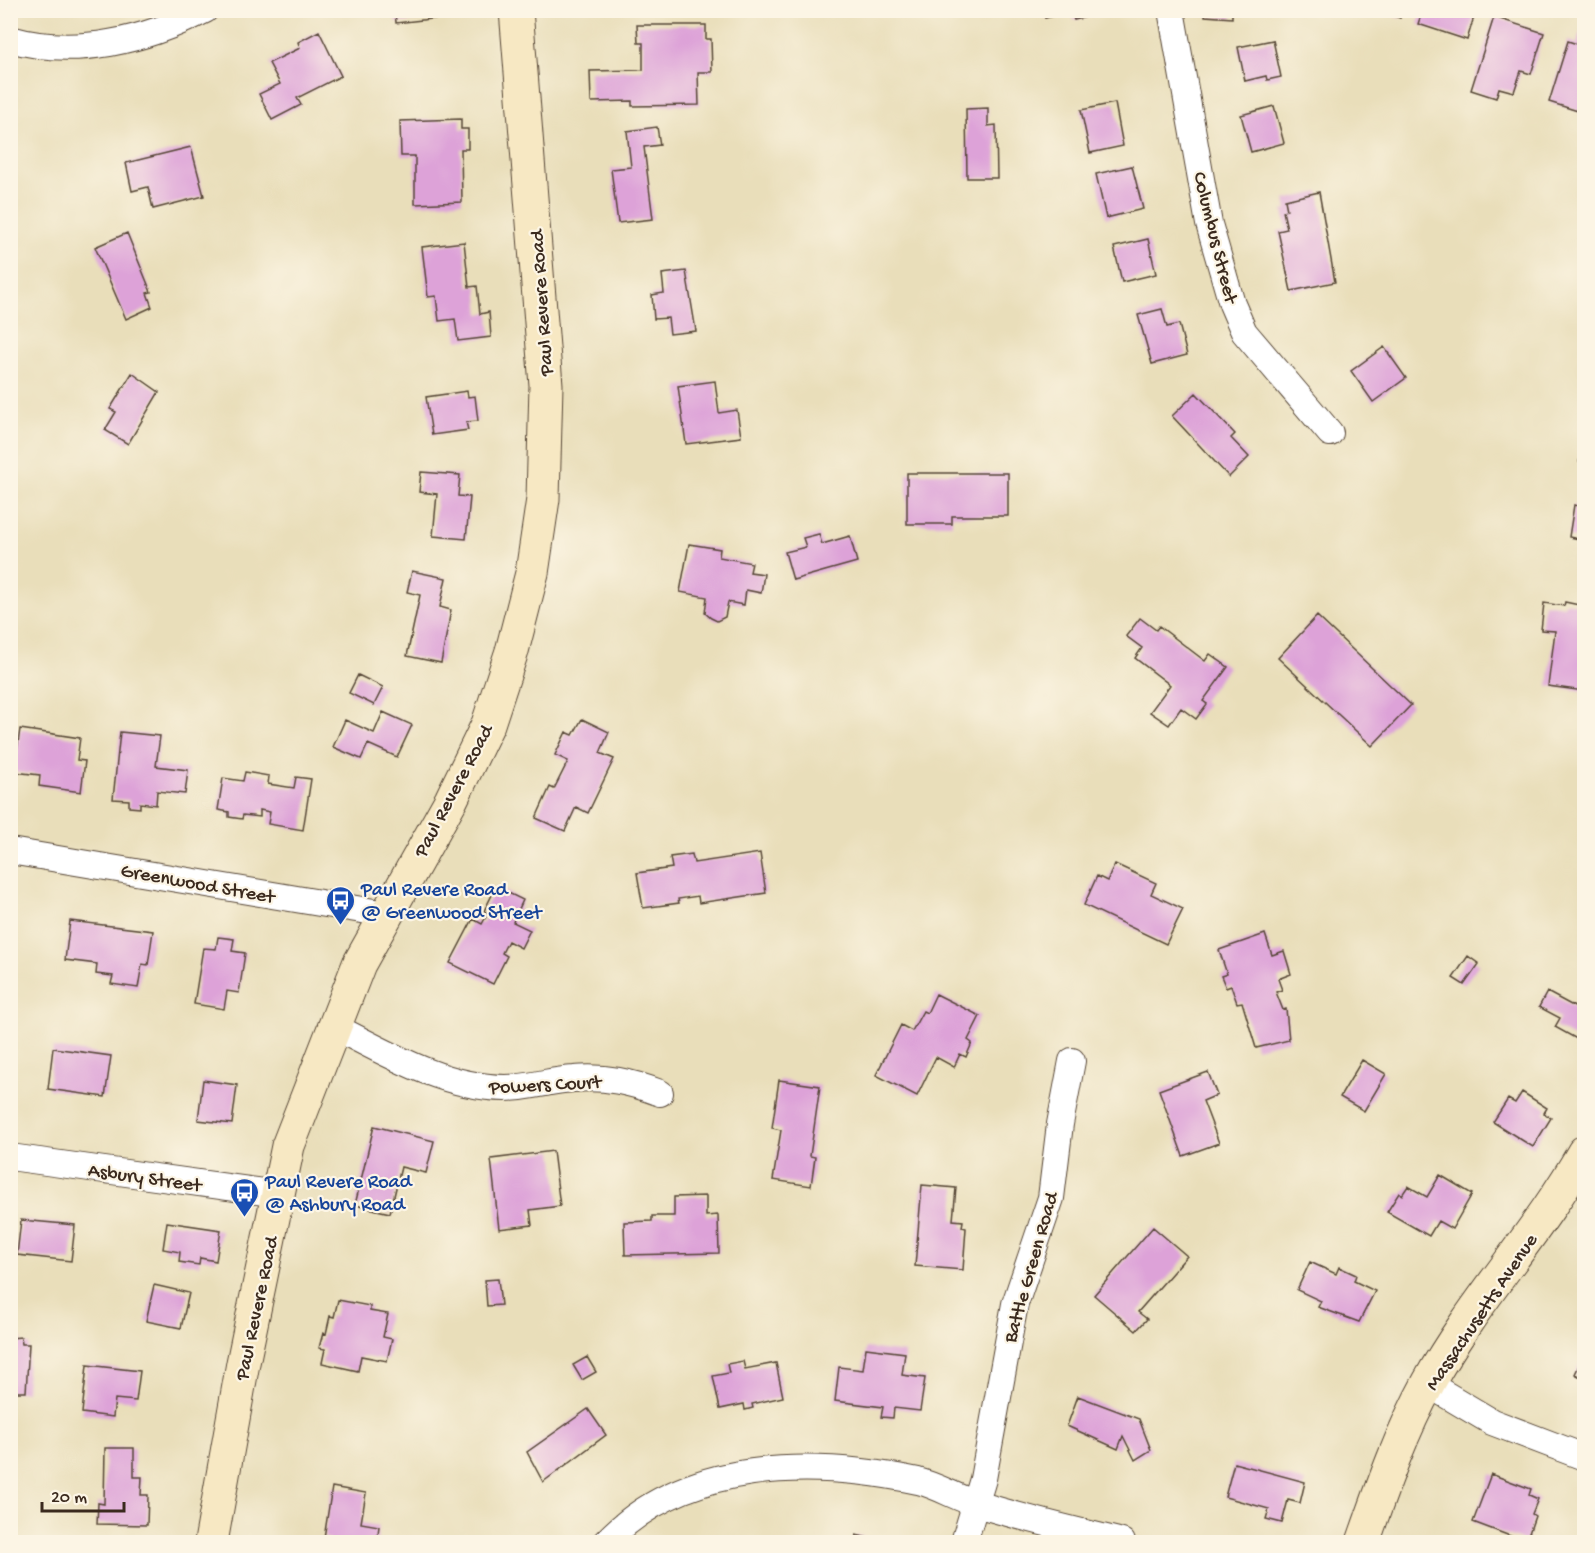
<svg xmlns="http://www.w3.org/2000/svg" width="1595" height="1553" font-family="'Gochi Hand',sans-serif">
<rect width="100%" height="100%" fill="#fcf5e5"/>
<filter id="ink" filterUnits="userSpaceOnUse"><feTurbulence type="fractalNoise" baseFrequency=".0167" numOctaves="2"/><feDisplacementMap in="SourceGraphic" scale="12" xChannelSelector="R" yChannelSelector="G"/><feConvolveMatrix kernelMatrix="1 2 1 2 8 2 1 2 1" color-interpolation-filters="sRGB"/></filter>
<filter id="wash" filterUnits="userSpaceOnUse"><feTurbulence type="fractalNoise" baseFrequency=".008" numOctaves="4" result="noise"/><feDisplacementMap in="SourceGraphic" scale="24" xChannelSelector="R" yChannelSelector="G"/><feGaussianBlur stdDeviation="1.35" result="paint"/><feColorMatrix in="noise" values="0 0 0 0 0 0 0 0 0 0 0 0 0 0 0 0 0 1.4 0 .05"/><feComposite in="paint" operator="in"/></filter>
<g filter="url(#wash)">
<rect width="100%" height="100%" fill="#e9deba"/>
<g id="blocks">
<path fill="#dda2d8" d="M395,10H456L457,16L396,23Z
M1043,10H1110V11L1074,20L1071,12L1045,18Z
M1205,10H1232V18L1205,16Z
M1377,10H1403L1400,18Z
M1410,10H1476L1467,40L1418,24L1421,15Z
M1494,17L1544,33L1531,74L1521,71L1514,92L1499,88L1496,98L1471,90Z
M637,25H706V39H711L712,72H698L699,105L632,106V101L591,102L590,71L643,70V43H638Z
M319,31L341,76L297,98L301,105L272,120L259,94L280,84L269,63L300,48L298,42Z
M1580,33L1584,34V101L1581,112L1549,102L1568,41L1577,44Z
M1273,40L1281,77L1267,80L1266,76L1245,81L1238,47Z
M1115,103L1123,146L1090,153L1081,110Z
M1274,106L1284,143L1251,152L1241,115Z
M988,108V126L996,125L997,178H967L966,109Z
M461,119V129H468V149H461L462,202L415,204V156H401L400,121Z
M657,127L660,145L644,147L653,219L618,223L611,169L631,167L627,131Z
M191,147L204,196L153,209L148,187L132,191L126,163Z
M1132,166L1143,209L1106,218L1096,174Z
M1319,192L1335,282L1291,291L1278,231L1287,229L1283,211L1287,210L1285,200Z
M127,233L151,292L147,293L152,307L126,319L95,247Z
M1148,239L1156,274L1122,282L1114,247Z
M464,242L469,287L477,286L480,314L489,312L491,337L458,341L455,319L439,321L436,296L428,297L422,247Z
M686,271L696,331L670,334L668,318L654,319L652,295L664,293L662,274Z
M1162,309L1167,327L1179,324L1187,355L1152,364L1138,315Z
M1384,347L1406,378L1373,402L1351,371Z
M132,373L159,392L128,444L105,430L116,412L110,409Z
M715,381L719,413L737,410L741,437L686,444L678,386Z
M467,391L468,397L475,396L478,421L466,422L468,430L432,435L426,397Z
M1196,393L1235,434L1231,438L1249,457L1229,477L1172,416Z
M1584,442V463L1579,462Z
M421,472L460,475L458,496L470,497L466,539L433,536L437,494L419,492Z
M907,473H1008V516H952V524H907Z
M1574,505L1584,507V540L1569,537Z
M819,534L822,544L850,536L857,562L793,580L785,552L806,547L803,538Z
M689,544L720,549L719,557L752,563L750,572L764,574L761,593L746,590L744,605L728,602L725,617L717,621L711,618L705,613L707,597L680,592Z
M412,571L446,578L440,607L451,610L441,663L407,656L420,595L407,592Z
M1565,602L1584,606V691L1548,686L1555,631L1541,630L1544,603L1564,606Z
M1317,616L1411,705L1372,746L1278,658Z
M1140,618L1156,630L1159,626L1205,661L1210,654L1228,667L1203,701L1207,704L1196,719L1181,708L1169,725L1150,712L1170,685L1135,658L1142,648L1126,636Z
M358,675L383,687L374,705L349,693Z
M383,712L412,725L397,757L368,744L361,759L333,747L345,720L374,733Z
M582,719L609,732L600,753L614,759L588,813L576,807L565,831L536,818L550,787L554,789L568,761L555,755L566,732L573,735Z
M20,729L80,738L77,760L85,761L81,792L39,786L40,775L14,772Z
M120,732L160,736L156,766L188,770L185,794L157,791L156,805L140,803V808L129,807V800L113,799Z
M245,772L269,776L268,784L294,788L296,777L311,779L303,830L268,824L270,812L260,810V817L243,815L242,819L229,817V812L218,810L223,778L243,781Z
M760,853L766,893L699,903L698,896L678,899L679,903L643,908L637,873L672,868L670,857L692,854L694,863Z
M1115,864L1156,883L1151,894L1183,909L1166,944L1084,905L1097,876L1107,881Z
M496,887L523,900L513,922L530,930L521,948L508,941L502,953L507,956L493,984L450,963L473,919L482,924L488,913L484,911Z
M70,921L153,931L148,965L142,964L138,988L111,984L113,976L96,974L97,964L65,960Z
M1265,934L1272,955L1284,951L1291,974L1278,979L1282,990L1276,992L1283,1010L1286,1009L1289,1040L1256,1048L1242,1002L1237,1003L1231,986L1226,988L1221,976L1227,974L1219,950Z
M218,937L234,939L232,951L245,953L239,993L227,991L224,1009L194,1004L203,948L216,949Z
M1468,956L1479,964L1464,985L1453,978Z
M1547,992L1584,1012V1043L1555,1027L1560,1018L1539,1007Z
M936,994L980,1016L968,1040L972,1043L966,1057L960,1054L954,1067L936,1057L917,1096L876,1075L901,1025L912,1031L923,1011L927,1013Z
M53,1048L111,1056L105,1097L48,1089Z
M1362,1060L1386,1074L1364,1111L1340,1097Z
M1208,1072L1217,1095L1203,1101L1219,1143L1183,1156L1159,1090Z
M203,1080L237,1085L232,1124L198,1120Z
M779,1080L820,1086L810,1156L815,1157L811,1186L773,1180L781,1130L772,1128Z
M1522,1092L1547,1108L1544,1113L1551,1118L1533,1147L1493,1122L1508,1099L1515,1103Z
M374,1126L434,1141L426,1173L401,1167L390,1213L355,1205Z
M553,1151L560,1206L530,1210L532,1225L499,1229L491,1159Z
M1440,1175L1472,1194L1452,1229L1438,1221L1429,1236L1387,1212L1399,1193L1402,1195L1408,1186L1427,1197Z
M922,1185L956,1188L953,1220L963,1221L962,1227L966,1228L963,1270L915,1266Z
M706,1196V1216L718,1215L719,1253L625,1255L624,1222L652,1221V1216H674V1197Z
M21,1220L75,1225L71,1261L17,1255Z
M167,1222L221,1230L216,1261L200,1258L199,1265L179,1262L180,1252L163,1249Z
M1153,1227L1187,1256L1138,1312L1147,1319L1136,1331L1094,1295Z
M1310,1262L1336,1274L1339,1267L1356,1275L1354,1281L1375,1291L1359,1322L1318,1307L1321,1301L1297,1290Z
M498,1279L501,1305L487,1306L485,1280Z
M154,1285L189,1293L181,1328L146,1321Z
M338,1300L370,1306V1311L388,1314L383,1337L392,1339L387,1361L361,1356L358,1371L322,1363L325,1349L319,1348L323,1333L326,1334L330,1316L334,1317Z
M21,1337L22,1344H29L26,1392H10V1338Z
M866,1348L905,1353L902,1375L925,1378L920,1411L894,1408L893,1418L881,1417L883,1407L835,1401L839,1367L863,1370Z
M1584,1355V1379L1575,1374Z
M587,1357L596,1372L582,1380L573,1365Z
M743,1361L745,1369L776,1363L783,1397L752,1404L753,1408L745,1410L744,1404L720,1409L713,1376L729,1373L727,1364Z
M87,1365L140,1371L136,1401L115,1399L113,1417L82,1413Z
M1078,1396L1139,1419L1151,1450L1135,1460L1123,1436L1118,1449L1067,1426Z
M588,1409L606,1435L543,1482L527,1452Z
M105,1448H134V1477H142L141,1495H148L147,1525L97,1524L98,1503L104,1504Z
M1234,1463L1305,1482L1300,1503L1288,1500L1282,1523L1266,1519L1269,1509L1225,1497Z
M1491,1474L1531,1489L1529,1495L1538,1499L1532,1514L1535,1516L1526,1542L1473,1522Z
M332,1487L366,1493L361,1523L379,1526L377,1542H329L330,1539L324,1538Z
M856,1535L884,1542H854Z"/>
</g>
</g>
<g filter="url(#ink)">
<use href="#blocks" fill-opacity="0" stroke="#554535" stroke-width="1.5"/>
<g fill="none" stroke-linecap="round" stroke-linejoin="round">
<defs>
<path id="street" d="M1171,10L1209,224L1232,304L1244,332L1330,433
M10,39C76,58 146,40 205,10
M10,851L386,914
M333,1026C388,1054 443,1087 505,1088C529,1088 551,1080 574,1079C605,1076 631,1082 660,1093
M10,1157L279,1194
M1428,1384L1492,1422L1584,1457
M606,1542C685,1459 812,1459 918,1481C938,1486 957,1498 977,1504C1025,1519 1074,1530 1122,1542
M964,1542L983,1479L1015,1304L1051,1198L1060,1124L1072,1061"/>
<path id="secondary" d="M211,1542L243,1363L288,1146L359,964L451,800L488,724L512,651L532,573L543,499L546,385L516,10
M1363,1542C1382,1488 1401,1433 1429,1382C1474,1301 1538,1233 1584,1152"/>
</defs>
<use href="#street" stroke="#554535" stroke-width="28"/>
<use href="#secondary" stroke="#554535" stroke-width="35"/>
<use href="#street" stroke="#fff" stroke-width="26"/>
<use href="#secondary" stroke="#f7e8c3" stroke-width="33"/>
</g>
</g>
<defs>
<symbol id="bus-pin" viewBox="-11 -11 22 30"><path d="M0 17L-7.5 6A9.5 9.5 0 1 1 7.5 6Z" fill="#1a4fb4" stroke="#fcf5e5"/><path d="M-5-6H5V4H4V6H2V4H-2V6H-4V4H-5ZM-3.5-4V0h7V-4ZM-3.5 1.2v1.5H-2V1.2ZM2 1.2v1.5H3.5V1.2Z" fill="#fff"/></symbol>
</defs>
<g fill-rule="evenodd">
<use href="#bus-pin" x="324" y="884" width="33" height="45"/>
<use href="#bus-pin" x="228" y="1176" width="33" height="45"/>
</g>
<g text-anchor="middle" stroke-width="4.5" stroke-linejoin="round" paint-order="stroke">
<g font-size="20" fill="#3b2a1e" stroke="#fcf5e5">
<text transform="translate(1217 237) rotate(76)" y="7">Columbus Street</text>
<text transform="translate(540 303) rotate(-94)" y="7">Paul Revere Road</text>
<text transform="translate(452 790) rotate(-62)" y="7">Paul Revere Road</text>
<text transform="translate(198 882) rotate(10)" y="7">Greenwood Street</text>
<text transform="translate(545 1083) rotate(-3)" y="7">Powers Court</text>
<text transform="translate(145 1176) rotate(8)" y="7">Asbury Street</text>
<text transform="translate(1029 1267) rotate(-74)" y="7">Battle Green Road</text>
<text transform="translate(255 1308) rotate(-78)" y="7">Paul Revere Road</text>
<text transform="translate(1480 1311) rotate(-56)" y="7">Massachusetts Avenue</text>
</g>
<g font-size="20" fill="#164399" stroke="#fcf5e5" text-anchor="start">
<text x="361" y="895">Paul Revere Road<tspan x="361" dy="23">@ Greenwood Street</tspan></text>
<text x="265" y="1187">Paul Revere Road<tspan x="265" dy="23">@ Ashbury Road</tspan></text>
</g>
</g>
<rect width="1595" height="1553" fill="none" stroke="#fcf5e5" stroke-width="36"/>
<path d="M42 1502v9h82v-9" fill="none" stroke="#3b2a1e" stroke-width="3"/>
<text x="51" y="1502" font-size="18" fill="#3b2a1e" stroke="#fcf5e5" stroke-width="4.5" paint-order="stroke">20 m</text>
</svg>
